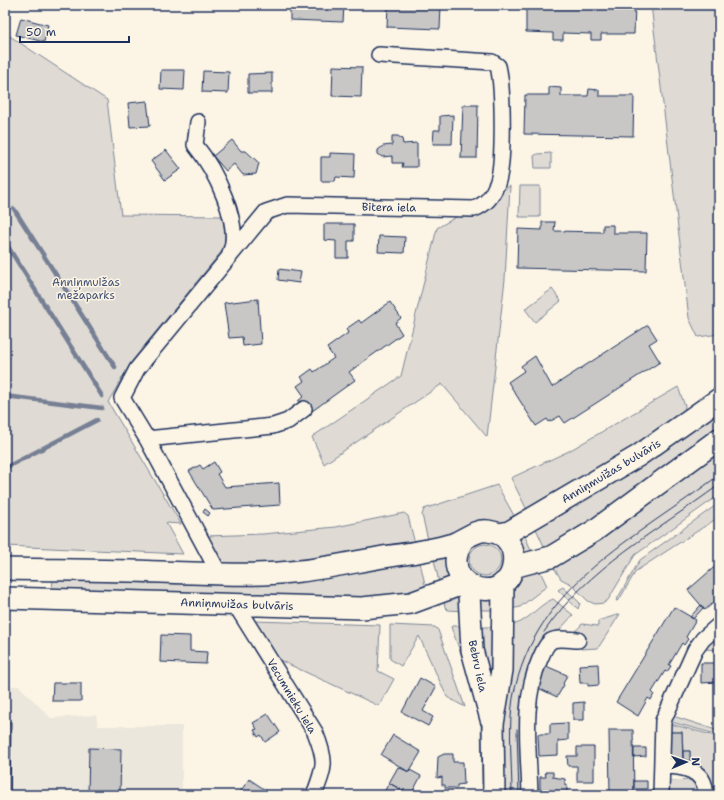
<svg xmlns="http://www.w3.org/2000/svg" width="724" height="800" font-family="'Shantell Sans',sans-serif">
<rect width="100%" height="100%" fill="#fcf5e5"/>
<filter id="ink" filterUnits="userSpaceOnUse"><feTurbulence type="fractalNoise" baseFrequency=".025" numOctaves="2"/><feDisplacementMap in="SourceGraphic" scale="8" xChannelSelector="R" yChannelSelector="G"/><feConvolveMatrix kernelMatrix="1 2 1 2 8 2 1 2 1" color-interpolation-filters="sRGB"/></filter>
<g filter="url(#ink)">
<path fill="#ece7dc" d="M5,686H19L51,718L96,715L98,726H182V795H5Z"/>
<path fill="#dfdbd4" stroke="#7d8599" d="M651,5H719V334L698,337L689,318Z
M5,33L107,100L121,215L223,216L226,246L132,361L108,402L181,524L166,523L183,554L5,546Z
M551,153V168H535L534,156L537,154Z
M510,186L505,279L487,437L442,384L324,464L312,437L401,376L437,228Z
M520,186H540V217H519Z
M552,289L561,301L535,322L525,309Z
M678,387L685,406L683,416L529,514L511,478L569,451Z
M719,410V428L668,467L547,553L533,522Z
M719,450V495L635,555L608,600L604,603L595,604L588,601L571,584L561,579L551,563L576,546L589,548Z
M497,485L517,521L429,544L422,515L424,509Z
M719,503V517L636,571L619,600L616,601L640,560Z
M404,513L408,516L416,548L318,560L231,568L219,562L206,536L263,534L336,527Z
M522,529L534,557L519,558L515,542Z
M469 560a16 16 0 1 1 32 0a16 16 0 1 1-32 0Z
M450,550L456,578L440,587L433,555Z
M419,558L427,593L362,601L52,589L53,580L219,585L258,584Z
M538,567L547,586L520,607L507,610L516,577Z
M563,587L580,603L578,609L558,590Z
M458,594L465,611L448,610L445,607L443,596Z
M476,594H492L497,610H475Z
M553,599L573,615L556,634L520,723L522,795H501L506,626C528,625 535,606 553,599Z
M620,614L598,648L581,649V638L573,634L582,624L598,626V621Z
M255,621L380,625L378,671L394,679L379,706L275,658Z
M390,625L435,627L438,630L465,707L447,697L419,636L401,666L390,659Z
M452,626H465L482,701L487,783L482,784L481,720L475,691L451,627Z
M475,627H497L494,701Z
M719,636V650L702,649Z
M670,715L719,731V735L668,721Z
M667,723L719,737V795H712L707,777L690,765V751H683L682,732H669Z
M691,780L698,781L703,795H666V781Z"/>
<g fill="none" stroke-linecap="round" stroke-linejoin="round">
<path stroke="#767f94" stroke-width="4.5" d="M14,209L115,367
M5,242L102,396
M5,396L102,408
M5,468L97,420"/>
</g>
<path fill="#c8c7c6" stroke="#1b2f5e" d="M290,5H344L343,22L290,20Z
M388,5H441L440,29L387,27Z
M526,5H635L634,34H601V40H591V34L563,33V40H553V33L526,32Z
M21,18L48,25L44,42L16,35Z
M333,66L362,67L361,97L332,96Z
M161,70H185L184,90L160,89Z
M203,71L229,72L228,93L202,92Z
M272,73V93H248V74Z
M549,87L561,88V96H588L589,89L599,90V96H634L633,136L524,134L525,95H549Z
M147,101L150,126L130,127L128,103Z
M463,105H478L477,158H461Z
M453,115L452,144H433L434,130H440V116Z
M392,136H398L402,139L403,144L417,143V167H402L403,163H392V156L382,157L378,154V150L383,146L392,145Z
M232,140L241,151H246L259,163L256,174L243,175L234,164L226,171L213,156Z
M166,150L181,169L165,180L151,161Z
M330,153L355,154L354,178L336,177L335,181H321V157H330Z
M542,222H555L554,231L603,232V225H613V233H647L646,271L517,268L518,229L542,230Z
M324,224H354V241H348V258H336V241L324,240Z
M379,236L405,237L404,253L378,252Z
M279,269L301,272L299,283L278,280Z
M258,299L261,344L243,346L242,337L229,338L224,303Z
M390,302L401,318L395,323L402,334L349,372L355,380L308,414L298,401L304,396L297,386L304,381L301,377L312,369L314,372L334,358L327,348L348,333L346,329L359,320L361,323Z
M648,325L657,339L649,344L660,362L565,423L560,416L549,422L547,419L536,426L508,382L524,371L521,366L535,356L552,387Z
M214,462L220,472L217,474L225,487L279,483L280,505L213,510L189,471L200,465L203,469Z
M205,509L210,513L208,516L203,512Z
M719,563V598L705,610L688,590Z
M701,605L703,608L693,619L690,617Z
M674,607L696,620L686,637L688,639L684,645L682,643L669,665L671,666L667,672L665,671L652,692L654,694L651,700L648,698L638,716L616,702Z
M161,635L190,636V651L207,652L206,664L160,662Z
M701,663H719V682L701,683Z
M598,664L599,685L588,686V683H580L579,665Z
M546,666L567,675L563,684L564,685L557,697L536,687Z
M420,678L436,687L423,711L433,717L428,726L402,712Z
M53,683H81V701H52Z
M584,702V720H573V703Z
M268,714L280,732L265,742L261,735L258,737L254,730L257,729L253,723Z
M5,722H11L10,795H5Z
M568,723V740L558,741V755L539,756L538,734H550V724Z
M609,730H633L634,795H610Z
M669,732H682L683,760H670Z
M393,735L421,752L409,772L381,755Z
M577,747H594V781H577V766H568L567,756H577Z
M89,748L121,749L120,795H88Z
M634,748H646V756L634,757Z
M683,751H690V765H683Z
M444,754H453V762H463L464,784L457,785V788H445V785H442V777L437,778L438,757Z
M398,767L409,772L410,770L421,776L411,795L389,783Z
M545,772H553V777L565,779V785H567V795H540V777H546Z
M249,779L270,793L269,795H238Z
M634,781H647V789H634Z
M389,783L411,795H390L384,792Z"/>
<g fill="none" stroke-linecap="round" stroke-linejoin="round">
<defs>
<path id="street" d="M198,122L195,145C214,168 243,225 230,253
M147,439L273,426L288,421L304,409
M220,575L147,439L122,398L137,369L266,212L287,205L474,209C486,204 491,198 496,186C505,169 503,86 498,66L492,62L379,55
M235,604L315,732C327,762 325,766 314,795
M662,766C681,766 707,769 705,795
M530,795C529,750 521,701 540,659C543,653 545,645 551,641C558,637 571,640 578,640
M661,795L663,721L695,650L703,639L719,625"/>
<path id="secondary" d="M499,534L509,532L638,456L719,399
M513,567L551,557L594,531L719,439
M5,569C57,570 109,570 161,572C207,573 253,577 300,571C327,568 355,562 383,557C406,554 430,551 453,544C465,540 475,529 488,531C494,532 502,534 506,539C517,550 516,573 504,583C486,598 456,585 456,561C456,554 459,547 463,540
M465,583L469,594L472,650L491,719
M5,598L362,608L411,603L465,583
M494,795L493,724L502,670L503,583"/>
</defs>
<use href="#street" stroke="#1b2f5e" stroke-width="18"/>
<use href="#secondary" stroke="#1b2f5e" stroke-width="24"/>
<use href="#street" stroke="#fcf5e5" stroke-width="15"/>
<use href="#secondary" stroke="#fcf5e5" stroke-width="21"/>
<path stroke="#1b2f5e" stroke-width="1" d="M544,632C588,567 657,531 719,485
M517,729L519,795
M512,795C512,764 508,729 513,698C535,583 636,539 719,475"/>
</g>
</g>
<g text-anchor="middle" stroke-width="3" stroke-linejoin="round" paint-order="stroke">
<g font-size="11" fill="#1b2f5e" stroke="#fcf5e5">
<text transform="translate(389 207) rotate(1)" y="4">Bitera iela</text>
<text transform="translate(611 471) rotate(-31)" y="4">Anniņmuižas bulvāris</text>
<text transform="translate(237 604) rotate(2)" y="4">Anniņmuižas bulvāris</text>
<text transform="translate(478 666) rotate(78)" y="4">Bebru iela</text>
<text transform="translate(292 696) rotate(59)" y="4">Vecumnieku iela</text>
</g>
<g font-size="11" fill="#425176" stroke="#fcf5e5">
<text x="86" y="286">Anniņmuižas<tspan x="86" dy="13">mežaparks</tspan></text>
</g>
</g>
<rect width="724" height="800" fill="none" stroke="#fcf5e5" stroke-width="20"/>
<rect x="10" y="10" width="704" height="780" fill="none" stroke="#1b2f5e" stroke-width="1.5" filter="url(#ink)"/>
<g transform="translate(686 762) rotate(88)" stroke="#fcf5e5" stroke-width="3" paint-order="stroke">
<path d="M0-3L7 15L0 10L-7 15Z" fill="#1b2f5e"/>
<text y="-6" font-size="11" font-weight="bold" text-anchor="middle" fill="#1b2f5e">N</text>
</g>
<path d="M20 36v6h109v-6" fill="none" stroke="#1b2f5e" stroke-width="2"/>
<text x="26" y="36" font-size="12" fill="#1b2f5e" stroke="#fcf5e5" stroke-width="3" paint-order="stroke">50 m</text>
</svg>
